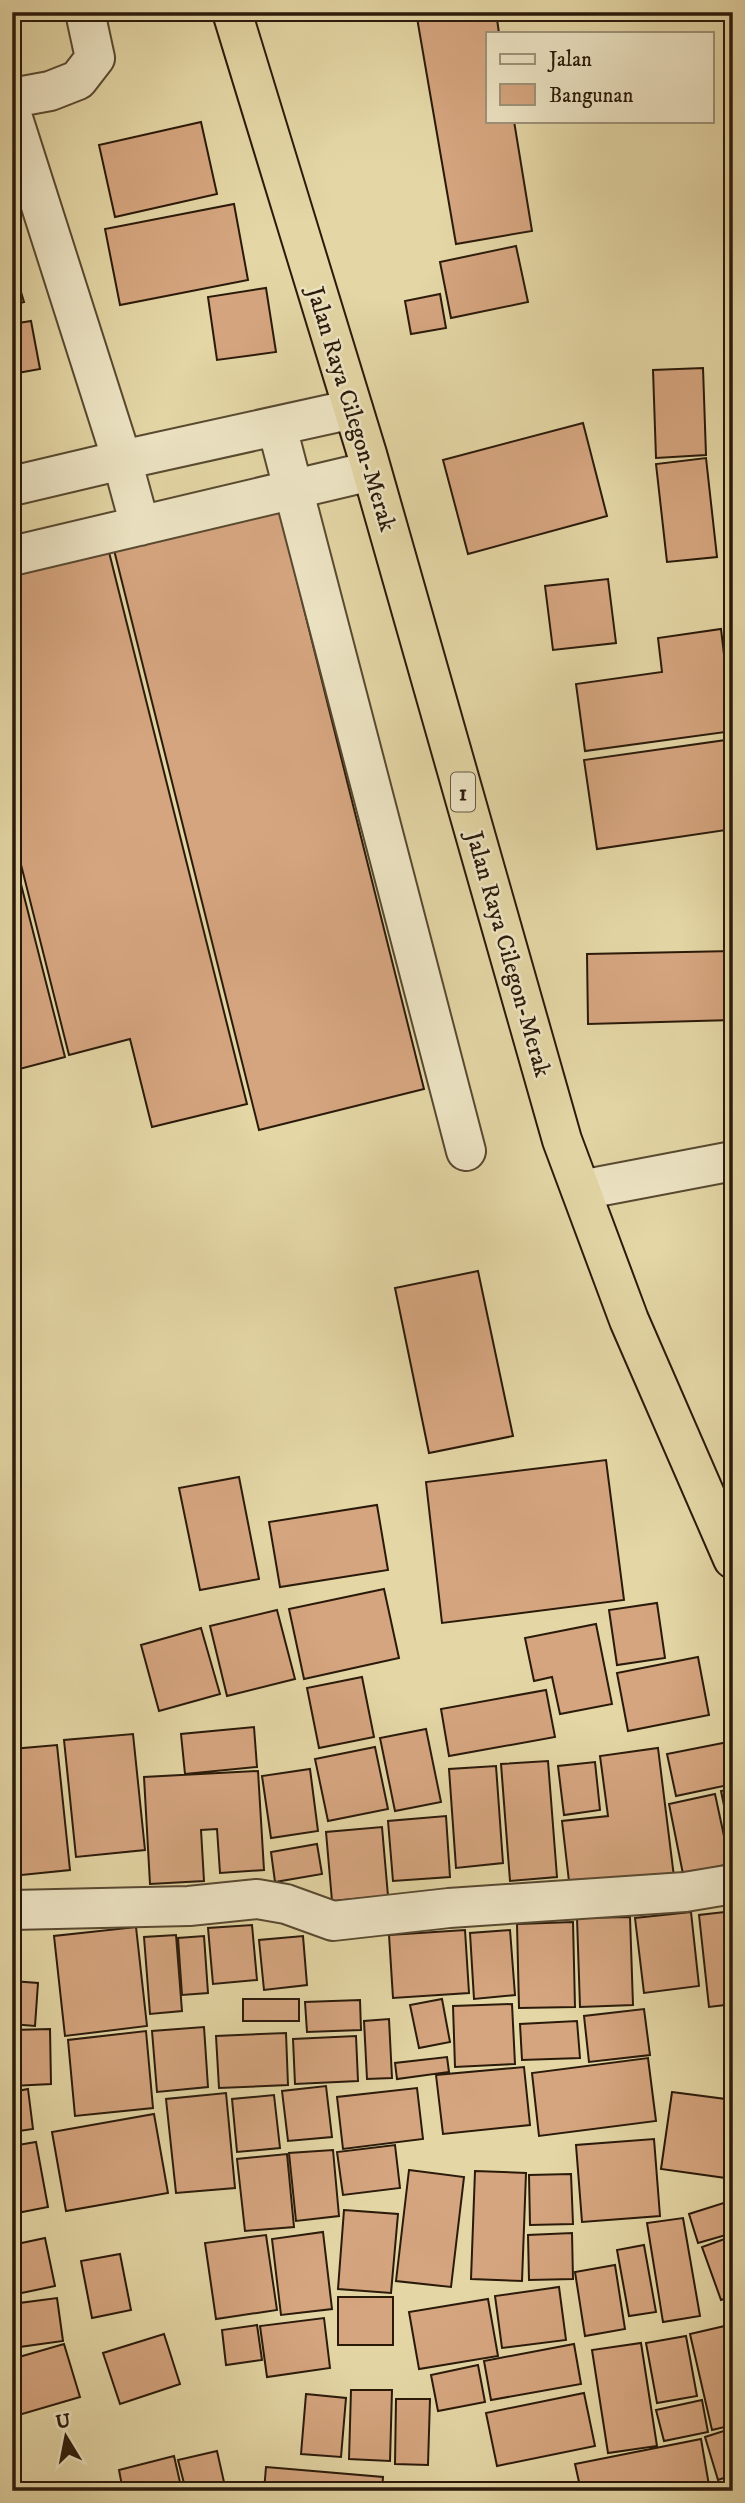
<svg xmlns="http://www.w3.org/2000/svg" width="745" height="2503" font-family="'IM FELL DW Pica',serif">
<rect width="100%" height="100%" fill="#e4d6a5"/>
<filter id="stains"><feTurbulence type="fractalNoise" baseFrequency=".00286" numOctaves="4"/><feColorMatrix values="0 0 0 0 .2 0 0 0 0 .09 0 0 0 0 .02 0 0 0 .5 -.17"/></filter>
<radialGradient id="worn" r=".72"><stop offset=".6" stop-color="#630" stop-opacity="0"/><stop offset="1" stop-color="#630" stop-opacity=".3"/></radialGradient>
<path fill="#d5a57f" stroke="#2a1a0a" stroke-width="2" d="M416,12H496L499,33H488V121H514L532,231L456,244Z
M201,122L217,194L115,217L99,145Z
M234,204L248,280L120,305L105,229Z
M516,246L528,302L451,318L440,262Z
M12,262L24,302L12,305Z
M266,288L276,352L217,360L208,297Z
M440,294L446,328L411,334L405,301Z
M31,321L40,369L12,374V324Z
M703,368L706,455L656,458L653,370Z
M583,423L607,516L468,554L443,460Z
M706,458L717,557L667,562L656,464Z
M276,497L424,1089L259,1130L111,538Z
M107,544L247,1104L152,1127L130,1039L69,1055L12,829V568Z
M608,579L616,643L553,650L545,586Z
M721,629L733,731L585,751L576,684L662,672L658,638Z
M733,739V829L597,849L584,760Z
M12,849L65,1057L12,1071Z
M733,951V1020L588,1024L587,954Z
M733,1211V1253L726,1212Z
M478,1271L513,1436L429,1453L395,1288Z
M606,1460L624,1600L442,1623L426,1482Z
M239,1477L259,1579L200,1590L179,1488Z
M377,1505L388,1570L280,1587L269,1522Z
M384,1589L399,1658L304,1679L289,1609Z
M657,1603L665,1658L617,1665L609,1610Z
M277,1610L295,1679L227,1696L210,1626Z
M596,1624L612,1704L560,1714L552,1677L534,1681L525,1638Z
M201,1628L220,1694L159,1711L141,1645Z
M698,1657L709,1715L628,1731L617,1673Z
M362,1677L374,1737L319,1748L307,1688Z
M546,1690L555,1737L449,1756L441,1709Z
M254,1727L257,1767L185,1774L181,1734Z
M426,1729L441,1802L395,1811L380,1738Z
M133,1734L145,1850L76,1857L64,1740Z
M733,1741V1784L676,1796L667,1754Z
M57,1745L70,1870L12,1876V1749Z
M375,1747L388,1809L328,1821L315,1759Z
M658,1748L674,1877L570,1890L562,1821L608,1816L600,1756Z
M548,1761L557,1877L510,1881L501,1764Z
M595,1762L600,1810L564,1815L558,1766Z
M496,1766L503,1863L456,1868L449,1769Z
M310,1769L318,1831L271,1838L262,1776Z
M258,1771L264,1870L220,1873L217,1829L201,1830L204,1881L150,1884L144,1777Z
M733,1789V1849L721,1791Z
M715,1794L730,1864L683,1874L669,1804Z
M446,1816L450,1877L393,1881L388,1821Z
M382,1827L388,1896L332,1901L326,1832Z
M317,1844L322,1874L275,1882L271,1852Z
M733,1911V2004L709,2007L699,1915Z
M691,1912L699,1986L644,1993L635,1918Z
M630,1917L633,2005L580,2007L577,1918Z
M573,1922L575,2007L519,2008L517,1924Z
M252,1925L257,1980L213,1984L208,1928Z
M136,1927L147,2026L65,2036L54,1936Z
M465,1930L469,1993L393,1998L389,1935Z
M510,1930L515,1995L474,1999L470,1933Z
M176,1935L182,2011L150,2014L144,1937Z
M204,1936L208,1993L182,1995L178,1938Z
M303,1936L307,1985L264,1990L259,1940Z
M12,1981L38,1983L35,2026L12,2024Z
M243,1999H299V2021H243Z
M442,1999L450,2042L419,2048L410,2005Z
M360,2000L361,2030L307,2032L305,2002Z
M512,2004L515,2064L455,2067L453,2006Z
M644,2009L650,2055L589,2062L584,2016Z
M389,2019L392,2078L367,2079L364,2021Z
M577,2021L580,2058L522,2060L520,2024Z
M204,2027L208,2087L157,2092L152,2031Z
M50,2029L51,2084L12,2086V2030Z
M146,2031L153,2108L75,2116L68,2040Z
M286,2033L288,2085L219,2088L216,2036Z
M356,2036L358,2081L295,2084L293,2039Z
M447,2057L449,2072L397,2079L395,2063Z
M648,2058L656,2121L539,2136L532,2073Z
M524,2067L530,2125L443,2134L436,2075Z
M326,2086L332,2137L288,2141L282,2091Z
M417,2088L423,2139L343,2149L337,2097Z
M28,2089L33,2129L12,2132V2092Z
M672,2092L733,2100V2179L661,2169Z
M226,2093L235,2188L176,2193L166,2099Z
M274,2095L280,2148L237,2152L232,2099Z
M154,2114L168,2193L66,2211L52,2132Z
M654,2139L660,2216L582,2222L576,2145Z
M36,2142L48,2207L12,2214V2146Z
M395,2145L400,2188L343,2195L337,2152Z
M333,2150L339,2216L296,2221L289,2153Z
M287,2154L294,2227L245,2231L237,2159Z
M409,2170L464,2177L451,2287L396,2281Z
M475,2171L526,2173L522,2281L471,2279Z
M571,2174L573,2224L530,2225L529,2175Z
M733,2200V2233L698,2243L689,2214Z
M344,2210L398,2214L391,2293L338,2289Z
M683,2218L700,2316L663,2322L647,2223Z
M323,2232L332,2309L281,2315L272,2239Z
M572,2233L573,2279L529,2280L528,2235Z
M266,2235L277,2310L216,2319L205,2243Z
M733,2236V2296L721,2300L702,2247Z
M45,2238L55,2286L12,2295V2245Z
M644,2245L656,2312L629,2316L617,2250Z
M120,2254L131,2310L92,2318L81,2261Z
M615,2265L625,2329L585,2336L575,2272Z
M559,2287L566,2340L502,2348L495,2296Z
M338,2297H393V2345H338Z
M57,2298L63,2341L12,2348V2304Z
M488,2299L498,2356L419,2369L409,2312Z
M324,2318L330,2368L267,2377L260,2326Z
M257,2325L262,2360L226,2365L222,2330Z
M729,2325L733,2342V2425L712,2430L690,2334Z
M164,2334L180,2384L120,2404L103,2353Z
M686,2336L697,2396L657,2403L646,2343Z
M641,2343L657,2446L608,2453L592,2350Z
M64,2344L80,2397L12,2417V2359Z
M574,2344L581,2384L491,2400L484,2361Z
M478,2365L485,2402L438,2411L431,2375Z
M351,2390H392L390,2461L349,2459Z
M584,2393L595,2446L497,2466L486,2413Z
M306,2394L346,2398L341,2457L301,2454Z
M396,2399H430L428,2465L395,2464Z
M702,2400L708,2432L664,2441L656,2410Z
M733,2428V2475L718,2480L705,2437Z
M701,2439L710,2491H581L575,2464Z
M217,2451L226,2491H186L178,2460Z
M174,2456L182,2491H123L119,2470Z
M266,2467L383,2477L382,2491H264Z"/>
<g fill="none" stroke-linecap="round" stroke-linejoin="round">
<defs>
<path id="minor" d="M12,98L50,91L78,80L95,58L85,12
M12,115L122,460L140,526
M277,427L466,1151
M12,486L122,460L353,409
M12,556L371,471
M581,1190L733,1161
M12,1910L189,1906L257,1899L286,1904L333,1921L449,1908L685,1892L733,1884"/>
<path id="highway" d="M232,12L367,454L562,1140L629,1320L733,1559"/>
</defs>
<use href="#minor" stroke="#584931" stroke-width="42"/>
<use href="#highway" stroke="#2a1a0a" stroke-width="42"/>
<use href="#minor" stroke="#ede4c4" stroke-width="38"/>
<use href="#highway" stroke="#e4d6a5" stroke-width="38"/>
</g>
<g text-anchor="middle" stroke-width="5" stroke-linejoin="round" paint-order="stroke">
<rect fill="#ede4c4" stroke="#645742" stroke-width="2" x="451" y="772.5" width="24" height="39" rx="5"/>
<g font-size="23" font-weight="bold" fill="#2a1a0a">
<text x="463" y="800">1</text>
</g>
<g font-size="24" fill="#2a1a0a" stroke="#ede4c4">
<text transform="translate(352 409) rotate(73)" y="8">Jalan Raya Cilegon-Merak</text>
<text transform="translate(509 954) rotate(74)" y="8">Jalan Raya Cilegon-Merak</text>
</g>
</g>
<rect width="745" height="2503" fill="none" stroke="#e4d6a5" stroke-width="42"/>
<rect x="14" y="14" width="717" height="2475" fill="none" stroke="#2a1a0a" stroke-width="3.5"/>
<rect x="21" y="21" width="703" height="2461" fill="none" stroke="#2a1a0a" stroke-width="2"/>
<rect x="486" y="32" width="228" height="91" fill="#ede4c4" stroke="#9f937a" stroke-width="2"/>
<rect x="500" y="54" width="35" height="10" fill="#ede4c4" stroke="#9f937a" stroke-width="2"/>
<text x="549" y="66" font-size="21" fill="#2a1a0a">Jalan</text>
<rect x="500" y="84" width="35" height="21" fill="#d5a57f" stroke="#9f937a" stroke-width="2"/>
<text x="549" y="102" font-size="21" fill="#2a1a0a">Bangunan</text>
<g transform="translate(66 2437) rotate(350)" stroke="#ede4c4" stroke-width="5" paint-order="stroke">
<path d="M0-5L12 26L0 18L-12 26Z" fill="#2a1a0a"/>
<text y="-10" font-size="19" font-weight="bold" text-anchor="middle" fill="#2a1a0a">U</text>
</g>
<rect width="100%" height="100%" filter="url(#stains)"/>
<rect width="100%" height="100%" fill="url(#worn)"/>
</svg>
